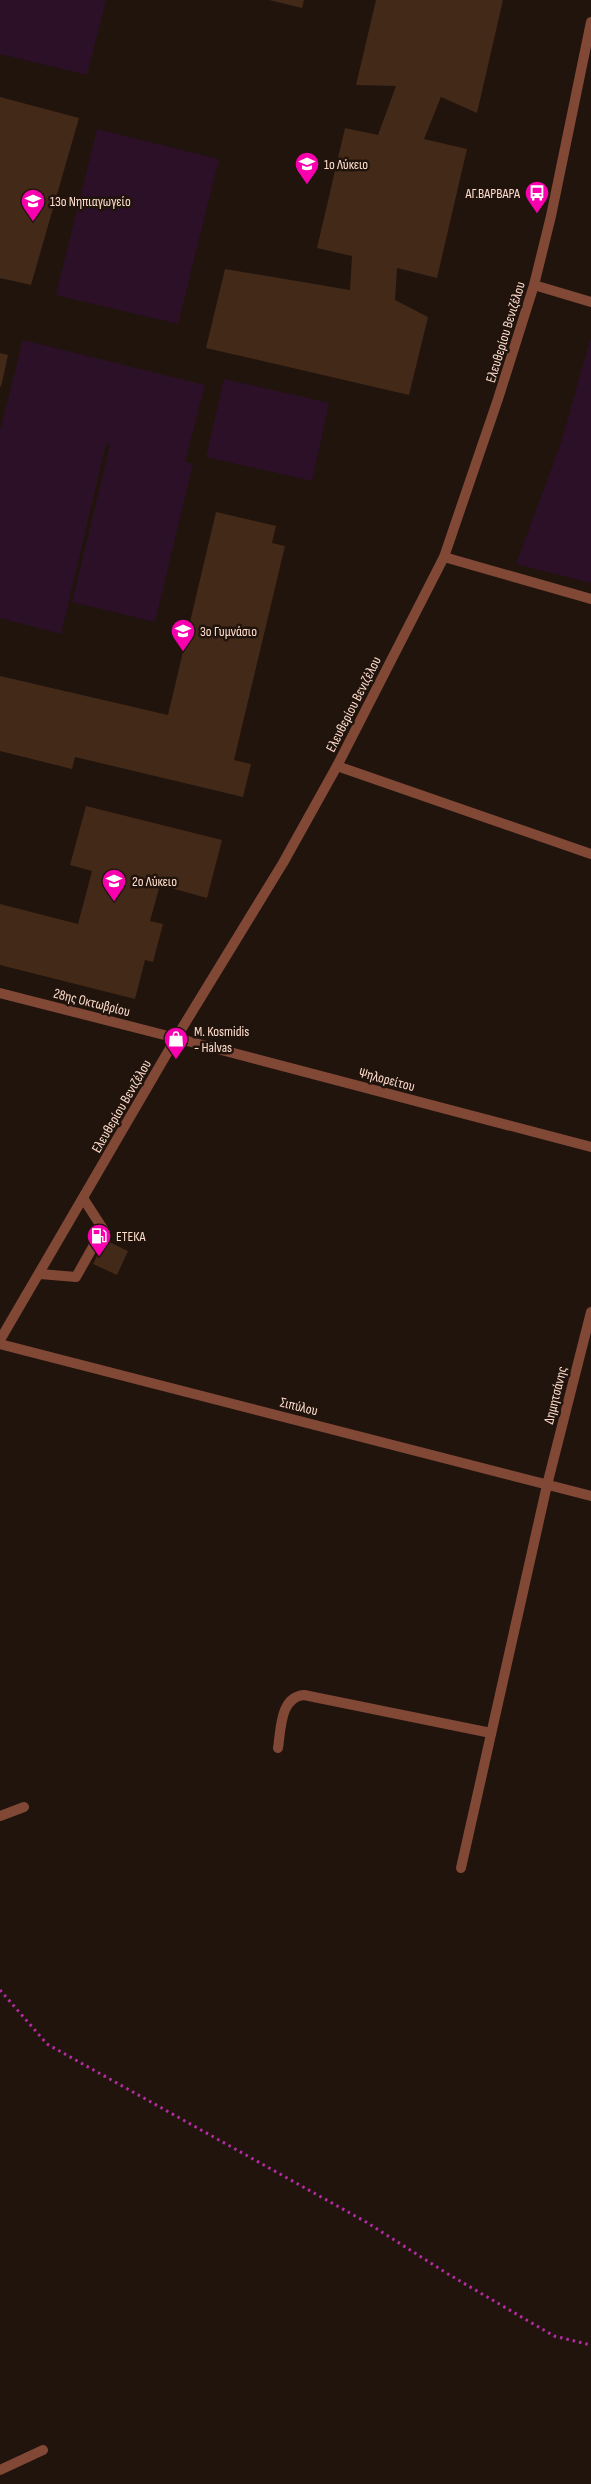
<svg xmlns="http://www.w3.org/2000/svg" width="591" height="2484" font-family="'Sofia Sans Condensed',sans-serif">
<rect width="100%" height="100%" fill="#21140d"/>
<path fill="#2b1027" d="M0,0H106L87,75L0,54Z
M97,129L219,159L178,324L56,295Z
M591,337V583L516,564L561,443Z
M23,340L205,385L185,462L193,464L155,622L72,602L110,445L106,444L61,634L0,618V431Z
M224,379L329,403L312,481L206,457Z"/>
<path fill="#432918" d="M269,0H304L302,8Z
M376,0H503L477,113L441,97L424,139L467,149L437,278L397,268L395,300L428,317L409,395L206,348L225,269L350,290L352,256L317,248L345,128L378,135L396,86L356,85Z
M0,97L79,118L31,285L0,278Z
M0,353L8,355L1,387L0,386Z
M216,512L276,526L272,543L285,546L234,760L251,764L243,797L75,757L72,769L0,751V676L168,715Z
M86,806L222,840L207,898L160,885L150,921L163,924L153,962L145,960L135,999L0,965V904L78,924L92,871L70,865Z
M105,1240L128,1251L117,1275L93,1264Z"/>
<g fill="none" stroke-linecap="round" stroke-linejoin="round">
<path stroke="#b52ba2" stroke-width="3" stroke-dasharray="2.5 4" stroke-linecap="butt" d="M0,1990L47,2044L366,2222L448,2274L554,2336L591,2345"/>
<path stroke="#814836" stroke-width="10" d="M534,285L591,302
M444,557L591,599
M337,766L591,854
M40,1274L76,1277L103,1229L83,1198
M278,1748C281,1729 280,1697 304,1695L491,1733
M0,1816L24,1807
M0,2470L43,2450"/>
<path stroke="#814836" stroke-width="10" d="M176,1038L591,1147
M0,1344L591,1496
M461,1868L547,1485L591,1312"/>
<path stroke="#814836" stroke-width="10" d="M0,993L176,1038
M0,1340L176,1038L283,863L337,766L444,557L498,399L534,285L551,216L591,22"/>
</g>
<defs>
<symbol id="school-pin" viewBox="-11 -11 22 30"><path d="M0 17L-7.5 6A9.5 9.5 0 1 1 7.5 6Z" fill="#f800ae" stroke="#21140d"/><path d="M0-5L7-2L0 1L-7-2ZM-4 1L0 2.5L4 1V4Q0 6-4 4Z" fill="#fff"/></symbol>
<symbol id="bus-pin" viewBox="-11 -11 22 30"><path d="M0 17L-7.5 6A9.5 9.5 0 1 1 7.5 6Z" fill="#f800ae" stroke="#21140d"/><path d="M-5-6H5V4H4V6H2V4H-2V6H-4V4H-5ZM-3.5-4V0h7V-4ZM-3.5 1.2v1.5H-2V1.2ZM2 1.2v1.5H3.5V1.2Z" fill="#fff"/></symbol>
<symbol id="shop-pin" viewBox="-11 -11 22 30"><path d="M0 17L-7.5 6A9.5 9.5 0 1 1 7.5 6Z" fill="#f800ae" stroke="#21140d"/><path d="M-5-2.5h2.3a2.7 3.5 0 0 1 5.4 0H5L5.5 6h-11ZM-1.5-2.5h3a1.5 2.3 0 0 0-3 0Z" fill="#fff"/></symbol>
<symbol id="fuel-pin" viewBox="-11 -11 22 30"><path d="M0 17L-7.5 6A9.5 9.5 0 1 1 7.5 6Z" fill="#f800ae" stroke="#21140d"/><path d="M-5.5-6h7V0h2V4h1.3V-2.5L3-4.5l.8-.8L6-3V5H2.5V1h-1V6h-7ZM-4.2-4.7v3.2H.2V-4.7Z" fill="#fff"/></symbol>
</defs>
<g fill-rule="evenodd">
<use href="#school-pin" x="293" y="150" width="28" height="38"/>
<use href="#bus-pin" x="523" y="179" width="28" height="38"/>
<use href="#school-pin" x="19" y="187" width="28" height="38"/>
<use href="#school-pin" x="169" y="617" width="28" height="38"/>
<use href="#school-pin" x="100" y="867" width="28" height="38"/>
<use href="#shop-pin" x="162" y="1025" width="28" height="38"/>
<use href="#fuel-pin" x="85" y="1222" width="28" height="38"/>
</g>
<g text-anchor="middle" stroke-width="5" stroke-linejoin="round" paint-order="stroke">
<g font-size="14" fill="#ffddcd" stroke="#21140d" text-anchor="start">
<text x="324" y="169">1ο Λύκειο</text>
<text x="520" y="198" text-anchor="end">ΑΓ.ΒΑΡΒΑΡΑ</text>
<text x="50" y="206">13ο Νηπιαγωγείο</text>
<text x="200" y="636">3ο Γυμνάσιο</text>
<text x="132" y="886">2ο Λύκειο</text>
<text x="194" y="1036">M. Kosmidis<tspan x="194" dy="16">- Halvas</tspan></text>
<text x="116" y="1241">ΕΤΕΚΑ</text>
</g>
<g font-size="14" fill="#ffddcd" stroke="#21140d">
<text transform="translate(505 332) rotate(-73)" y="5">Ελευθερίου Βενιζέλου</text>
<text transform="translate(353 704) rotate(-63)" y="5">Ελευθερίου Βενιζέλου</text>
<text transform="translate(92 1002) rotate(14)" y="5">28ης Οκτωβρίου</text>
<text transform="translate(387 1079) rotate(15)" y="5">Ψηλορείτου</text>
<text transform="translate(121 1106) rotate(-60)" y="5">Ελευθερίου Βενιζέλου</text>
<text transform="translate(555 1395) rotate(-76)" y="5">Δημητσάνης</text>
<text transform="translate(299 1406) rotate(14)" y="5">Σιπύλου</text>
</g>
</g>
</svg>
